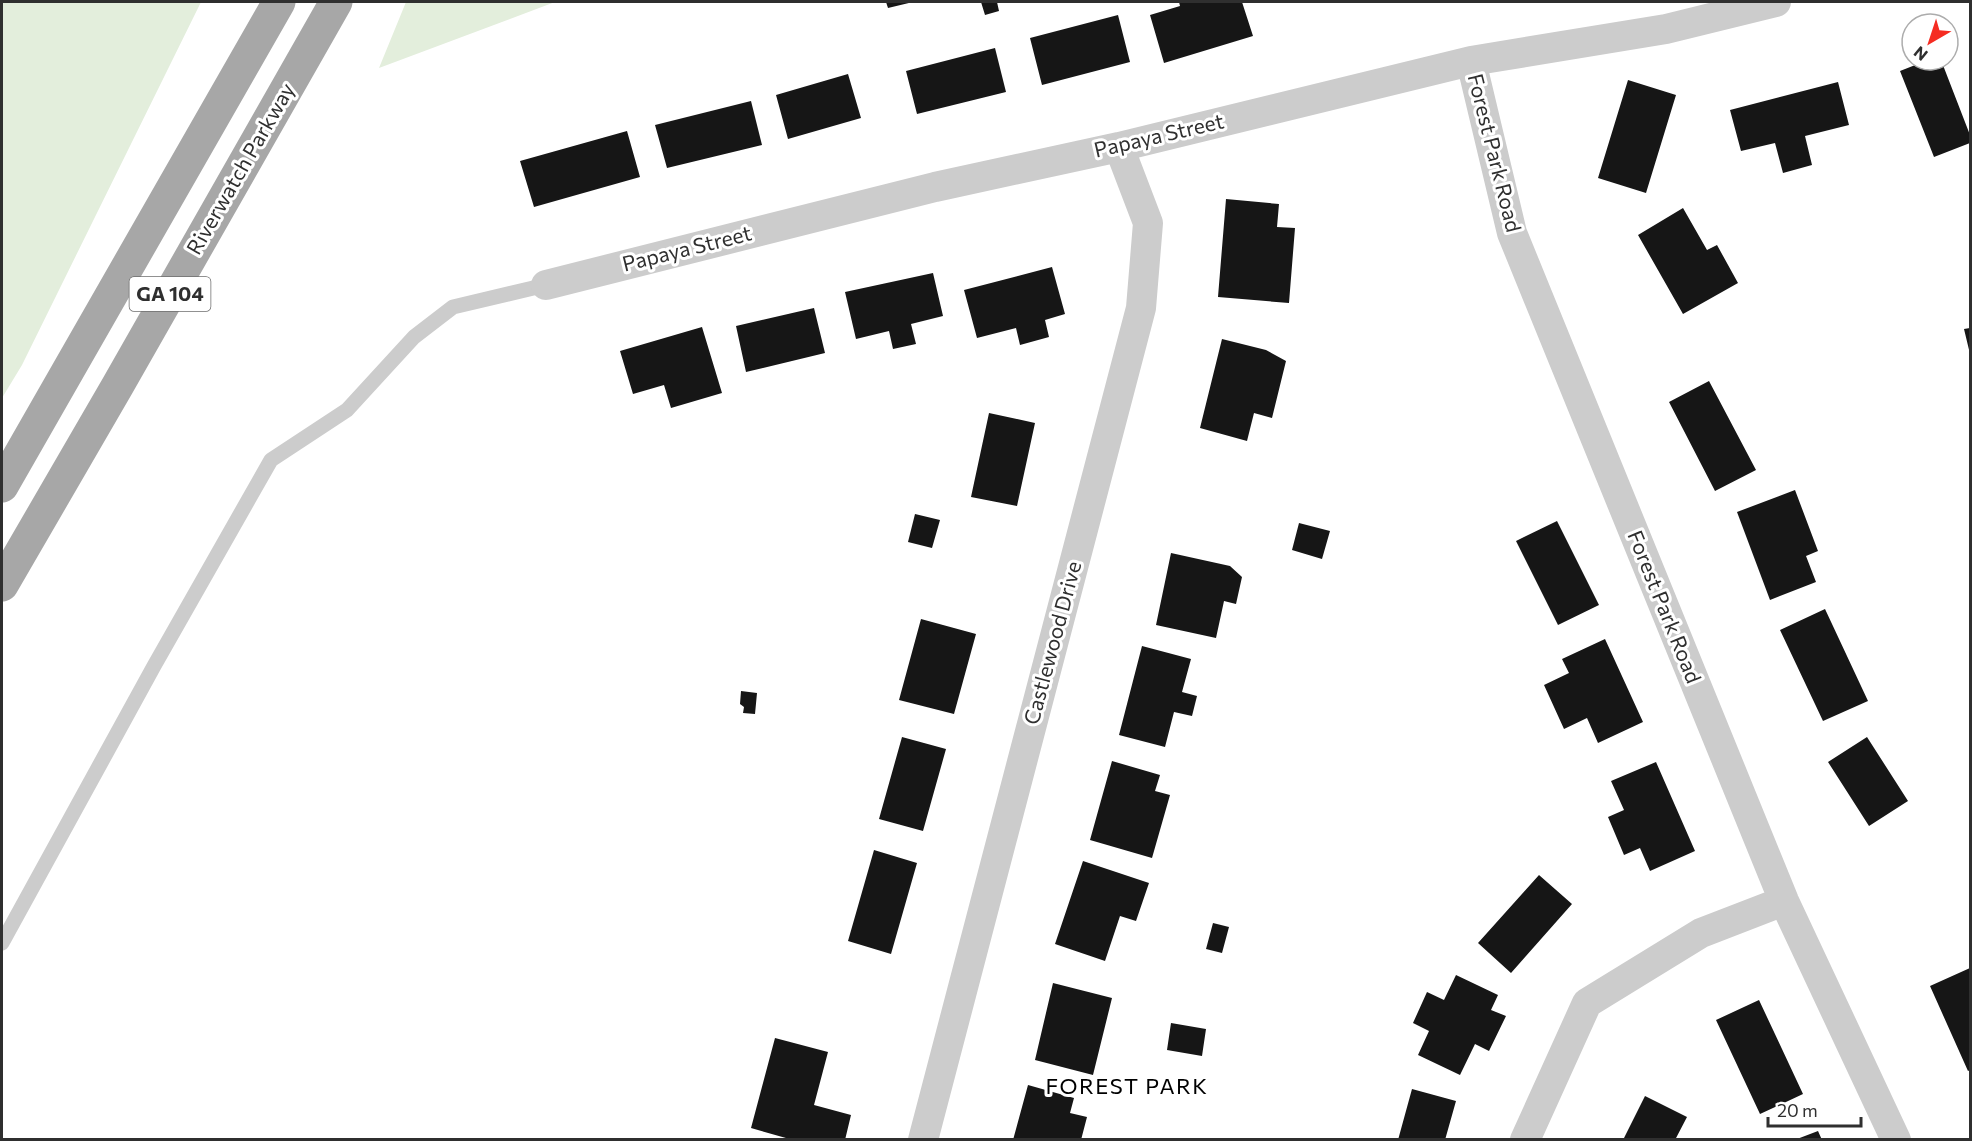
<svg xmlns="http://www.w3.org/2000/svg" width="1972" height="1141" font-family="Commissioner,sans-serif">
<rect width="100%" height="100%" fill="#fff"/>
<path fill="#e3eedc" d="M2,2H201L22,365L2,398Z
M406,2H555L379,68Z"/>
<path fill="#161616" d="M886,2H913L888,8Z
M981,2H997L999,11L985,15Z
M1179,2H1242L1253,36L1164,63L1150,15L1180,6Z
M1118,15L1130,62L1042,85L1030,38Z
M995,48L1006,92L917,114L906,71Z
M1928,60H1941L1970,135V143L1934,157L1900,71Z
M848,74L861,118L788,139L776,95Z
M1628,80L1676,95L1646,193L1598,178Z
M1838,82L1849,125L1805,136L1812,165L1783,173L1775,143L1741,151L1730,110Z
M751,101L762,145L667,168L655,125Z
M627,131L640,177L534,207L520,161Z
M1226,199L1279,204L1277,227L1295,228L1289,303L1218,297Z
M1683,208L1707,250L1717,245L1738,283L1683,314L1638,235Z
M1052,267L1065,314L1045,320L1049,337L1020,345L1016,328L977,338L964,290Z
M933,273L943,316L911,324L916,344L893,349L889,331L856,339L845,292Z
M814,308L825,353L746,372L736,326Z
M702,327L722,393L671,408L664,385L633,394L620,351Z
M1970,328V354L1964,329Z
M1222,339L1266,350L1286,361L1272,418L1254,413L1247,441L1200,428Z
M1709,381L1756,470L1715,491L1669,402Z
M989,413L1035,423L1017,506L971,497Z
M1795,490L1818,551L1806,556L1816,582L1770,600L1737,512Z
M915,514L940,520L932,548L908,542Z
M1557,521L1599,605L1558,625L1516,541Z
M1299,523L1330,531L1322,559L1292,550Z
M1171,553L1230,566L1242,577L1236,604L1224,601L1216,638L1156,625Z
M1825,609L1868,701L1823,721L1780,630Z
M921,619L976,634L954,714L899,700Z
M1605,639L1643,722L1598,743L1587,718L1564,729L1544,685L1569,673L1562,659Z
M1142,646L1191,659L1182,692L1197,696L1192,716L1174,712L1165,747L1119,735Z
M741,691L757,693L755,714L743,713L744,707L740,704Z
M902,737L946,749L923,831L879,819Z
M1867,737L1908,801L1869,826L1828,762Z
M1112,761L1160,775L1155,791L1170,795L1152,858L1090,840Z
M1656,762L1695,851L1650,871L1640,848L1624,855L1608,817L1624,810L1611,781Z
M874,850L917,863L891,954L848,941Z
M1083,861L1149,883L1136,921L1120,916L1105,961L1055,944Z
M1539,875L1572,904L1511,973L1478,943Z
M1213,923L1229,927L1222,953L1206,949Z
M1970,968V1070L1968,1071L1930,986Z
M1456,975L1498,995L1491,1010L1506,1016L1489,1051L1475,1044L1460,1075L1418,1055L1429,1031L1413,1023L1427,992L1444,1000Z
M1053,983L1112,998L1093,1075L1035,1060Z
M1759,1000L1803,1094L1760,1114L1716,1020Z
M1171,1023L1206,1029L1202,1056L1167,1050Z
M775,1038L828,1052L814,1105L851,1115L845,1140H793L751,1128Z
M1028,1085L1074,1098L1070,1113L1087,1117L1081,1140H1013Z
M1412,1089L1456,1101L1445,1140H1398Z
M1645,1096L1687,1117L1675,1140H1623Z
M1818,1131L1822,1140H1797V1139Z"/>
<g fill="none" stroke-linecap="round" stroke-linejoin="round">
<path stroke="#ccc" stroke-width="15" d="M2,943L154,666L271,460L347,410L414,337L453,307L546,285"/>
<path stroke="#ccc" stroke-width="30" d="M1471,61L1512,233L1784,901L1896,1140
M546,285L935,187L1119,147L1471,61L1666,29L1776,2
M923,1140L1141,308L1148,223L1119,147
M1525,1140L1587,1003L1701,933L1784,901"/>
<path stroke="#a7a7a7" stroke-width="33" d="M2,486L279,2
M2,585L118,385L336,2"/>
</g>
<g text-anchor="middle" stroke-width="6" stroke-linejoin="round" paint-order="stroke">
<rect fill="#fff" stroke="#6d6d6d" stroke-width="1.5" x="129.5" y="277" width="81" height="34" rx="4.5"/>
<g font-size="20" font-weight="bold" fill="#2f2f2f">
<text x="170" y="301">GA 104</text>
</g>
<g font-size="21" fill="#2f2f2f" stroke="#fff">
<text transform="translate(1159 136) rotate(-13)" y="7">Papaya Street</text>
<text transform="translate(1494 153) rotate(76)" y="7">Forest Park Road</text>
<text transform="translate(241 169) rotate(-60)" y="7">Riverwatch Parkway</text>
<text transform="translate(687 249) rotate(-14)" y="7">Papaya Street</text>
<text transform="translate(1664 607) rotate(68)" y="7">Forest Park Road</text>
<text transform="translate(1053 643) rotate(-75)" y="7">Castlewood Drive</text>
</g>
<g font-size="22" letter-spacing="1.5" fill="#000" stroke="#fff">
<text x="1127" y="1094">FOREST PARK</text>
</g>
</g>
<rect width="1972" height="1141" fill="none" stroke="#2f2f2f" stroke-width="6"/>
<g transform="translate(1930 42) rotate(219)"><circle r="28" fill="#ffffff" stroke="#acacac" stroke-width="1.5"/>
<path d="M0-4.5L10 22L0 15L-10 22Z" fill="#f52c22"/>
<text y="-9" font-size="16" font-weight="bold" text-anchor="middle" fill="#2f2f2f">N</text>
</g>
<path d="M1768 1117v9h93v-9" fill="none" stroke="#2f2f2f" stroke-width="3"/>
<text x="1777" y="1117" font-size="18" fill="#2f2f2f" stroke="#ffffff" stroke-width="4.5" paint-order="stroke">20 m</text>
</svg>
